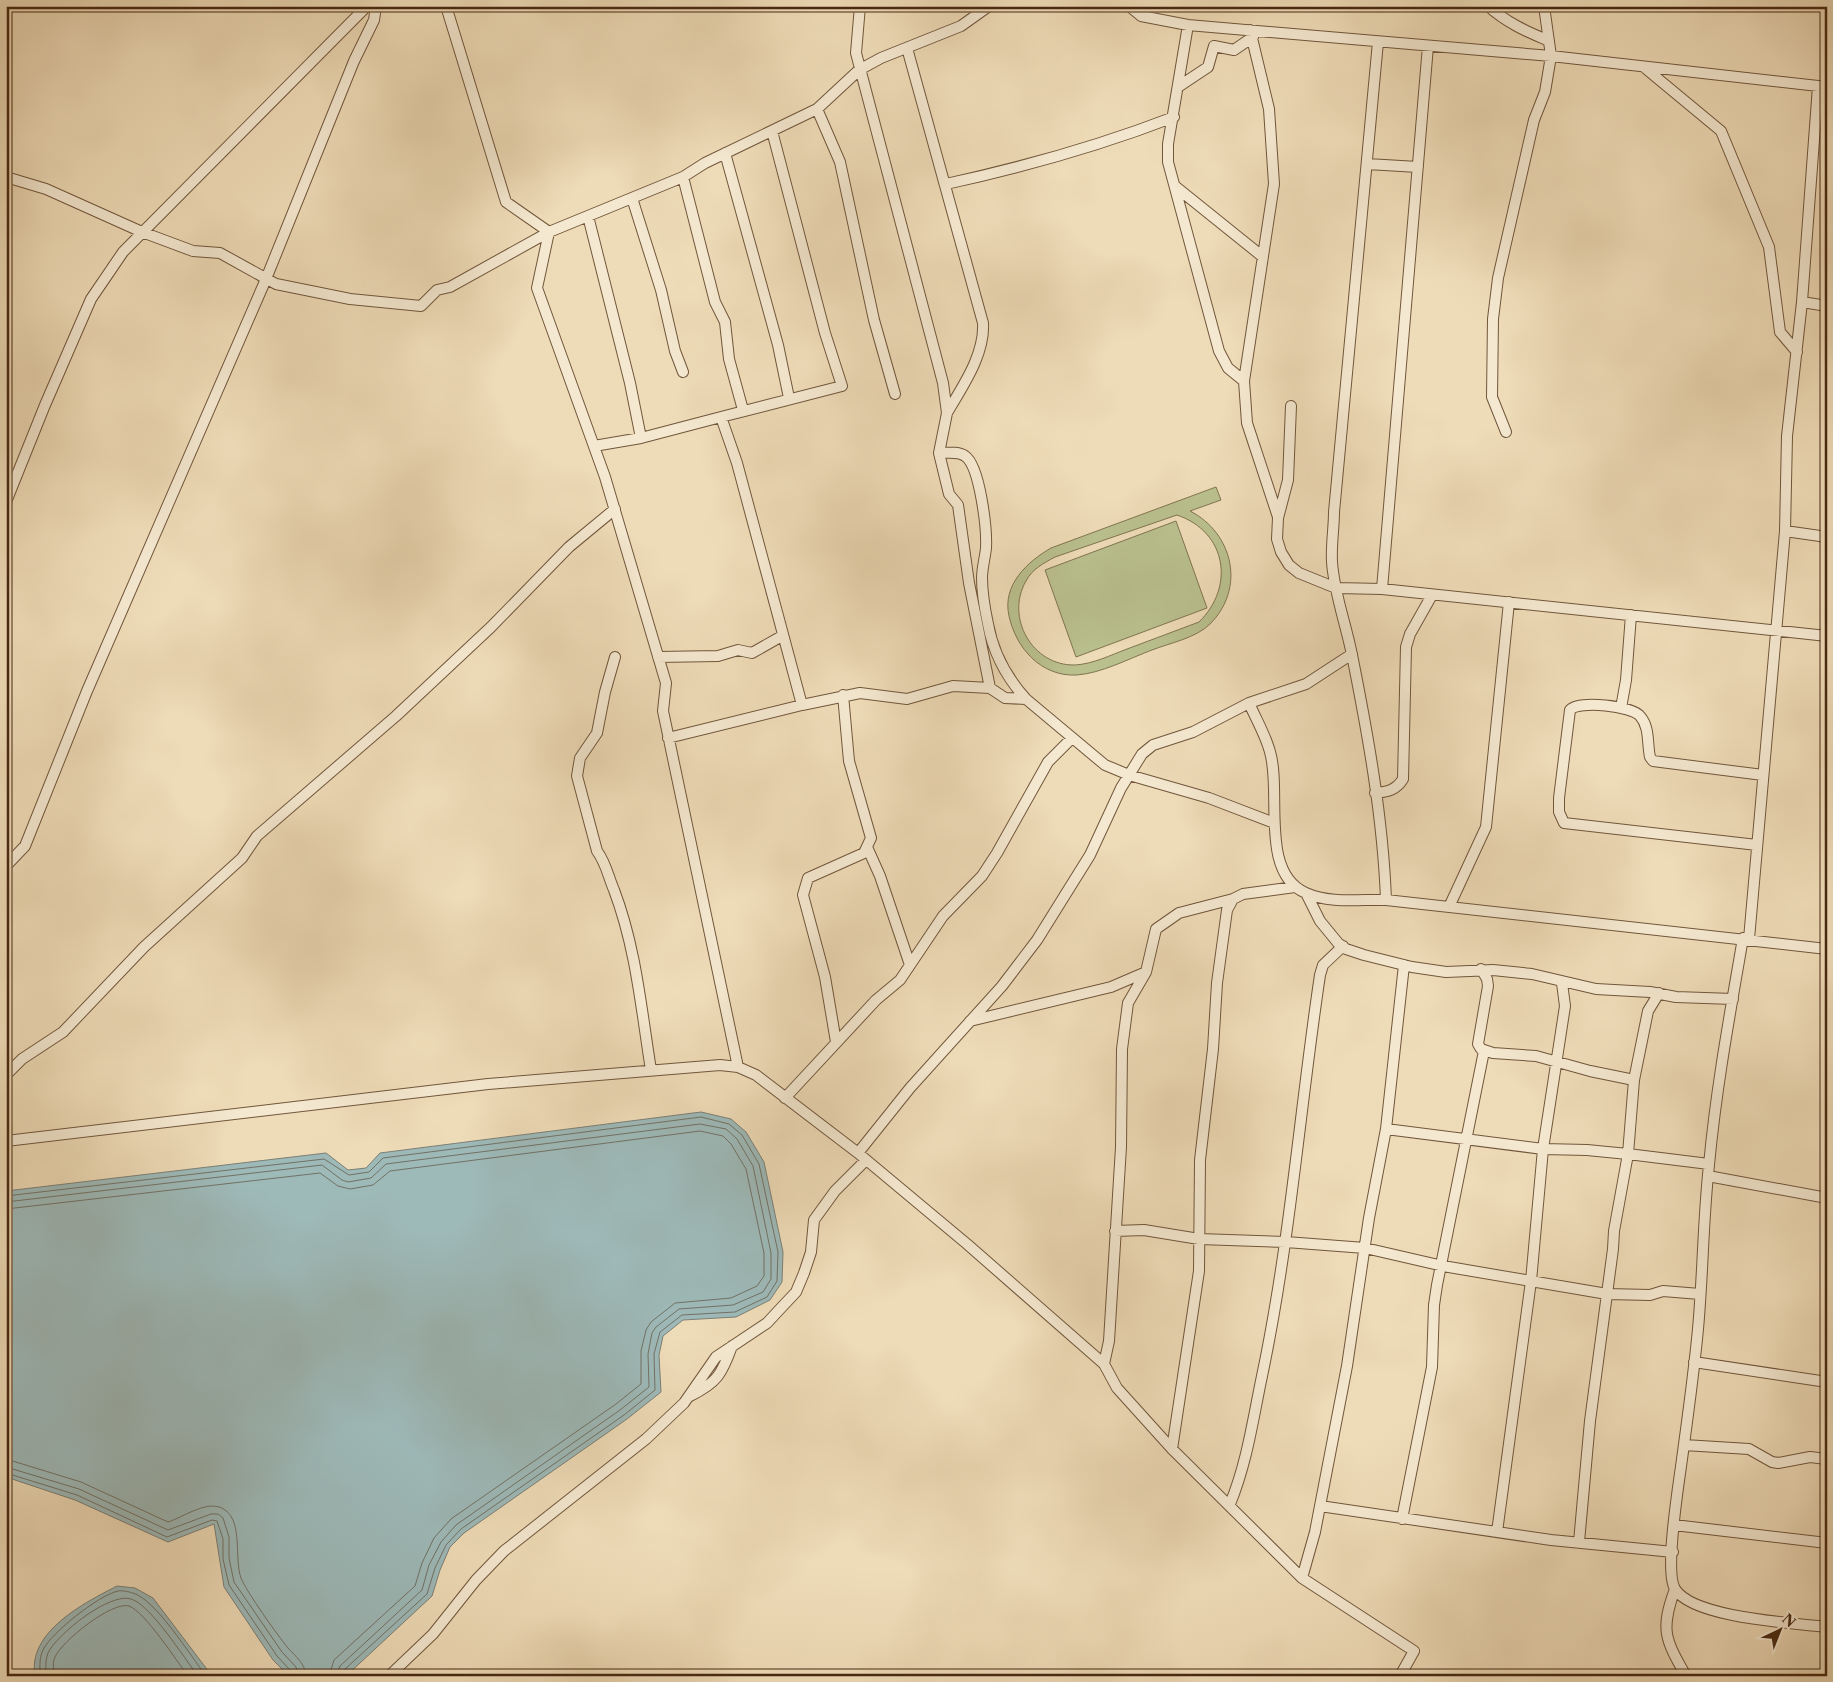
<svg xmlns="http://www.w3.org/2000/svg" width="1833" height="1682" font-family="'Libre Caslon Text',serif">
<rect width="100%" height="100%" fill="#eedbb7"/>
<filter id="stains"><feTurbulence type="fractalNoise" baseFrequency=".004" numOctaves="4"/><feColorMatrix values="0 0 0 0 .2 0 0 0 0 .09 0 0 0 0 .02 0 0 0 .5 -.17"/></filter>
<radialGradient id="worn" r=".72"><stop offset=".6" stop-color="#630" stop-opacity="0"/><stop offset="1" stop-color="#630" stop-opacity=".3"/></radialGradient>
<path fill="#b9c08e" stroke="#807450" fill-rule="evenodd" d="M1216,487L1221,500L1190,511C1233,533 1246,588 1210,624C1196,638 1170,643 1152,650C1128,659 1102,673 1077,675C1041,677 1016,648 1009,616C1002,585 1027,562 1051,548ZM1177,515C1227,532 1235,587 1199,622C1175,631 1151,640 1127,649C1111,655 1093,664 1075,665C1032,666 1005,617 1026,581C1032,569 1044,563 1055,557Z
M1176,521L1207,608L1076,657L1045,570Z"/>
<path fill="#9db9b8" stroke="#7b7f76" d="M701,1112L731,1119L746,1132L764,1162L783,1252L782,1282L770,1300L736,1317L683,1320L663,1336L659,1355L661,1392L627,1419L464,1533L450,1547L440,1570L432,1596L346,1676H289L273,1660L224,1587L214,1524L168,1542L75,1500L6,1477V1191L326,1153L348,1170L366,1168L380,1153Z
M117,1586L135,1588L153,1598L212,1676H35C27,1632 84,1603 117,1586Z"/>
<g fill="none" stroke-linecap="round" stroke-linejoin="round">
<path stroke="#727165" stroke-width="1" d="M6,1196L324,1159L349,1175L369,1172L383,1158L701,1117L729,1124L742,1135L759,1164L778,1252L777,1281L767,1297L735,1312L682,1315L660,1332L654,1354L655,1390L624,1415L461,1529L446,1545L435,1568L427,1594L344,1670L343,1676
M6,1202L322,1165L342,1180L348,1182L371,1178L386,1164L700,1124L726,1129L737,1139L753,1166L771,1253V1279L763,1292L733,1305L679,1309L656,1327L652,1333L648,1354L649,1387L620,1410L456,1525L441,1542L429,1565L422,1590L340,1666L336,1676
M6,1209L320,1173L338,1186L350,1189L373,1185L390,1171L700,1131L723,1136L731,1144L746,1169L764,1253V1276L757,1286L731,1298L675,1303L651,1322L646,1330L641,1351V1384L616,1404L451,1519L434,1538L422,1563L415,1586L334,1660L329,1676
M6,1459L81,1482L168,1522C184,1517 209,1498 225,1510C243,1522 234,1559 241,1578C246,1591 278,1636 288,1648C296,1657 305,1663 306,1676
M6,1467L79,1489L168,1530L211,1514H218L223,1518L229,1537V1558L234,1582L282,1652L296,1667L298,1676
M6,1473L77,1495L167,1537L212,1520L217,1521L223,1539V1559L229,1585L277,1656L291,1671L292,1676
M40,1676C40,1667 39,1658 43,1650C51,1633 99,1595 118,1591C121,1590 130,1592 133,1593C156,1600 190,1655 206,1676
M46,1676C46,1668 45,1661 48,1653C57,1634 110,1592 131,1599C151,1605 184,1658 198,1676
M54,1676C54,1669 52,1663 55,1657C62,1641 112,1601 129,1606C145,1612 176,1660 188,1676"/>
<defs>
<path id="minor" d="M446,6L506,202L549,232L537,288L605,477L666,683L663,711L738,1067
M860,6L856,53L943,383L947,413L939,453L949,494L958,505L969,583L990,688L1005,698L1026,699L1105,765L1129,775L1209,798L1274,823
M1129,6L1141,16L1188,25L1551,56L1827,87
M1488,6C1506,22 1525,31 1547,40
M1188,25L1168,144V162L1219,351L1228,368L1244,381
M1250,30L1269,109L1274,184L1244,381L1247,423L1278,517
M1378,42L1334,512C1334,528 1331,545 1332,562C1334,593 1346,624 1352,655C1368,735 1383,818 1386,900L1827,949
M907,48L983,323C985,355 962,387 947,413
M1645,68L1721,131L1769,247L1780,332L1797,352
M1178,87L1208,67L1214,46L1234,50L1253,37
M1817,106L1827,108
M817,109L840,162L874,320L895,394
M772,131L825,333L842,386L721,417L737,463L802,705L860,693L907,699L953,686L990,688
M725,153L778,345L789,398
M1367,164L1418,167
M6,177L46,189L142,232L193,251L220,253L276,284L350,299L421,306L437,290L450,287L549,232L683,177L705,163L817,109L859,70L881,58L961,26L989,6
M683,177L715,302L725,322L729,359L743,410
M946,184C1024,167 1099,146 1174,117
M1176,187L1263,257
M632,198L661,290L675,351L683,372
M588,216L630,383L641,438
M1802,302L1827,306
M1291,406L1288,480L1278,518L1277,539L1281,552L1289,565L1299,573L1336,588L1382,589L1827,636
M1506,432L1492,397L1493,319L1498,278L1534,120L1545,92L1551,56L1544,6
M594,446L641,438L721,417
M939,453C947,453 958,451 965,456C980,466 987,529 986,548C985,558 982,568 982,578C982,593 985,610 988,624C993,652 1007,678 1026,699
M6,502L45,405L91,299L123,252L367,6
M1785,531L1827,537
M1382,589L1428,46
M615,657L605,692L597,733L580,758L577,776L597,851C606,863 608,876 614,890C636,948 641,1008 651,1070
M658,657L718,656L738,650L752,653L782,636
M1249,703L1306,684L1352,654
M1621,708L1626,680L1631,615
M668,738L802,705
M1375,793C1388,792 1396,790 1403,779L1406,647L1410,634L1432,595
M1757,845L1564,823L1559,812V798L1570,710C1579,700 1632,706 1640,716C1650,727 1647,744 1650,757L1653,761L1763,775
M867,847L880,876L910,965
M6,866L25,846L87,691L266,279L354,61L374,20L376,6
M1306,893L1320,921L1338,943L1346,949L1364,955L1412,967L1446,972L1493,970L1532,974L1596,989L1650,992L1676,997L1733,999
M1449,907L1486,827L1509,602
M1743,938C1730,1013 1716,1089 1709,1165C1703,1219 1703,1274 1698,1329C1694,1372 1688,1415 1682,1459C1679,1483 1664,1571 1675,1589C1693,1618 1793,1623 1827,1627
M1749,939L1785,531L1787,436L1802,302L1818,86
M1481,969L1487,979L1488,986L1478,1044L1481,1049L1493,1053L1536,1056L1590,1071L1634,1080L1628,1154L1709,1164
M970,1021L1111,987L1146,972L1156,929L1179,913L1233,899
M836,1042L825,977L803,895L808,878L864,853L871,838L849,761L843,695
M6,1075L22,1059L63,1032L144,947L242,858L257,836L396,716L491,627L569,547L615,509
M1634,1080L1648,1011L1659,993
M785,1098L876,1000L900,980L943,916L982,876L997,853L1048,762L1072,738
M1386,1129L1543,1149L1587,1150L1628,1154L1614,1231L1613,1249L1590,1421L1579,1542
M6,1141L488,1084L720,1065L738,1067L756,1075L858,1153L967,1244L1104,1364L1117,1388L1172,1449L1302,1578L1414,1651L1400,1676
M858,1153L910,1088L1002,986L1037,940L1090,855L1121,788L1142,754L1153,745L1193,732L1249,703C1256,719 1266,736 1270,752C1282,792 1259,873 1306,893C1330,904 1361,899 1386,900
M1708,1176L1827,1198
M1115,1231L1144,1230L1199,1239L1286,1242L1365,1248L1443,1266L1607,1294L1650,1295L1663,1291L1700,1294
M1694,1362L1827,1382
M1104,1364L1109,1341L1121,1147L1122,1049L1128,1003L1146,972
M690,1396C717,1383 722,1374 732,1346
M1684,1445L1749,1449L1772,1462L1778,1463L1810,1457L1827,1459
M1172,1449L1199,1271L1200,1160L1213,1049L1217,983L1227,910L1233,899L1243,894L1295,887
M1230,1504C1247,1463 1253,1419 1262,1376C1290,1243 1300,1108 1320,975L1323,965L1343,946
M1320,1506L1551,1540L1673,1552
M1402,1519L1432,1367L1434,1305L1437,1285L1484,1051
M1674,1525L1827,1543
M1497,1532L1531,1281L1543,1149L1565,1006L1562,983
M1302,1578L1315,1532L1347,1366L1369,1218L1386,1129L1404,965
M1675,1589C1660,1630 1665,1639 1686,1676
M389,1676L433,1634L476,1580L504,1551L646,1439L684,1403L716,1357L767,1323L780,1309L796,1292L804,1273L811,1252L814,1220L835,1191L866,1160"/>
</defs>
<use href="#minor" stroke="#71563b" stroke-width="12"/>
<use href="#minor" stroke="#f4e8d0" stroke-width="10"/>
</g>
<rect width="1833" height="1682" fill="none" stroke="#eedbb7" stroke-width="25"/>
<rect x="8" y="8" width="1818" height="1667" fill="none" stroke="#472912" stroke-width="2.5"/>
<rect x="12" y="12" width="1808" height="1657" fill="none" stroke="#472912"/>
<g transform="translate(1780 1630) rotate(43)" stroke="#f4e8d0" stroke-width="4" paint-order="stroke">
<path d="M0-4L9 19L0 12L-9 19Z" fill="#472912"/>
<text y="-8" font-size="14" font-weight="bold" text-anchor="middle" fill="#472912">N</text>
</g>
<rect width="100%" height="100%" filter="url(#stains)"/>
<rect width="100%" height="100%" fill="url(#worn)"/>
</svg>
